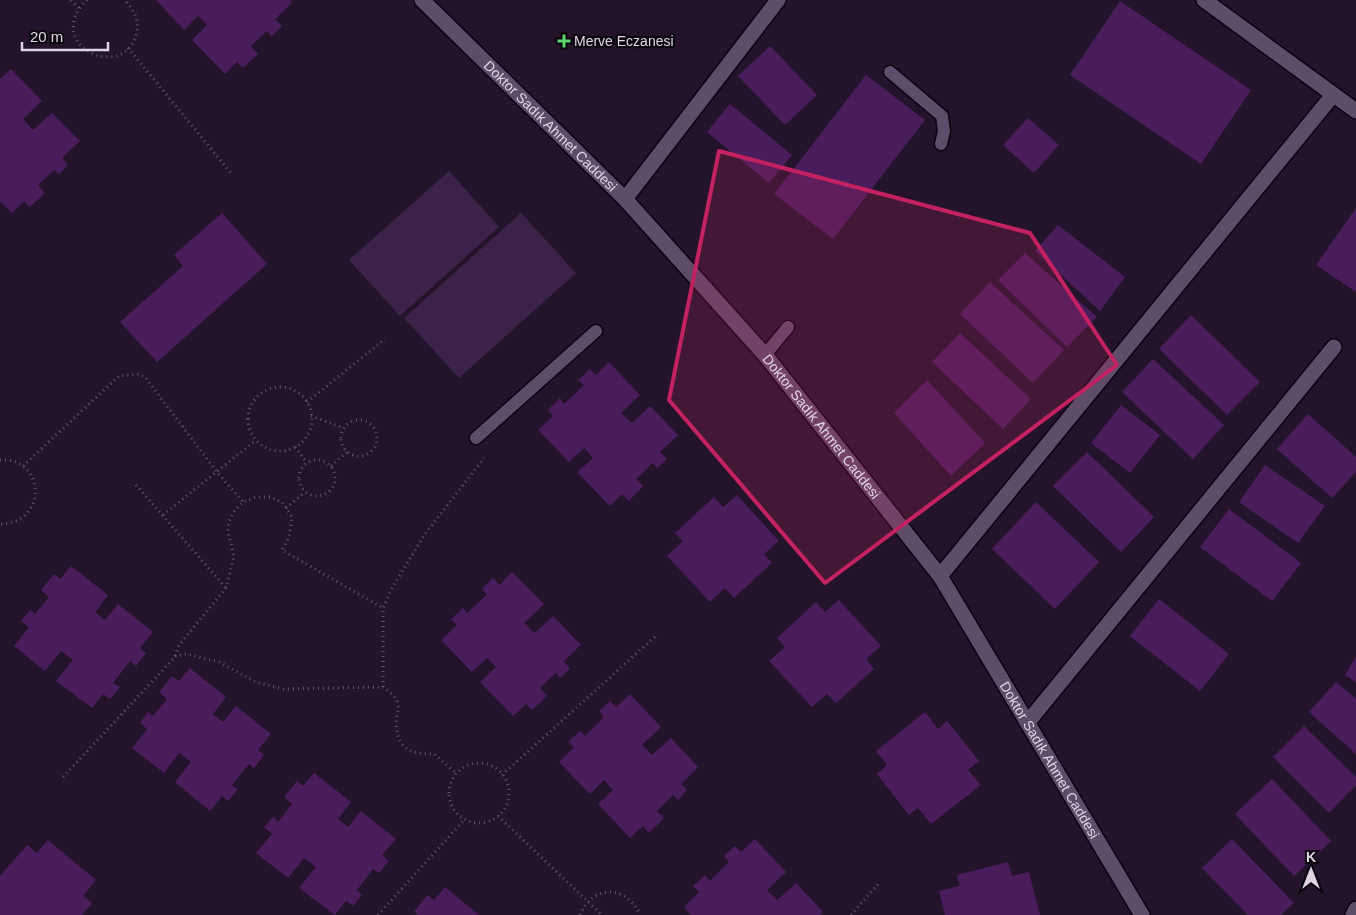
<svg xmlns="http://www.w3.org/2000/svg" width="1356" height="915" font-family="Helvetica,sans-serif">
<rect width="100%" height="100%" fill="#24142b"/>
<path fill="#3c2248" d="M449,171L499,227L400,316L349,260Z
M521,213L576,273L459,378L404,318Z"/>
<path fill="#491d5b" d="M156,0H290L292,3L275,19L282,26L272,36L267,31L251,46L258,54L243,68L237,62L225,74L192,40L207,25L198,16L184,30Z
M1120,1L1251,90L1201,164L1070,75Z
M770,46L817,95L785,125L738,76Z
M11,69L42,101L23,119L33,130L52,113L80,141L62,158L68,165L59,174L54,170L38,185L45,193L30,207L24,201L12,213L0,201V79Z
M866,75L925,120L833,239L774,194Z
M730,104L792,155L769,183L707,132Z
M1028,118L1059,145L1034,173L1003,145Z
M1356,208V292L1316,265Z
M222,213L267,264L157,362L120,322L183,266L174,255Z
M1058,225L1125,277L1100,311L1035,251Z
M1025,253L1097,317L1067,347L998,280Z
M990,282L1064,350L1033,383L960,314Z
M1191,315L1260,382L1227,415L1159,349Z
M960,333L1031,399L1003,429L932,362Z
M1153,359L1224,425L1193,459L1122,392Z
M609,362L640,395L621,413L632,423L650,406L678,435L660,452L667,459L657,468L653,463L636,479L643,486L629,501L622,494L610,506L577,472L593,458L584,448L569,462L538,430L553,416L548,410L560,398L564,404L584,385L578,380L590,369L596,375Z
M927,380L985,443L951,476L894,413Z
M1121,405L1160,435L1130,473L1091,443Z
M1308,414L1356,457V472L1332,498L1277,449Z
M1087,452L1154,517L1121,552L1053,486Z
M1265,465L1325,506L1298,543L1239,502Z
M737,495L779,541L764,554L772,563L734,598L725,588L710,602L667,556L683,541L675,533L714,497L723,507Z
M1036,502L1099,562L1055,609L992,549Z
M1229,509L1301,563L1272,601L1200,547Z
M71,566L108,595L95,612L105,620L118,604L153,632L140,648L146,653L136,666L130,661L113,683L120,687L110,699L103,694L92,708L56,681L73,660L61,651L45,671L14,646L29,627L21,621L30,610L35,614L49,597L41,590L54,574L60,579Z
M512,572L544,604L524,623L535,633L553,616L581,645L564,661L570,669L560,678L556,673L540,688L547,696L532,710L526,704L513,716L480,682L496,667L487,658L472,672L441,640L457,625L451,619L463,608L467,613L487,595L482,589L493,578L499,585Z
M1159,599L1229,654L1200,691L1130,636Z
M839,600L881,646L866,659L874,669L836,703L827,694L812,707L769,661L785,647L777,638L816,602L825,612Z
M1356,656V682L1345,675Z
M190,668L226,697L213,714L223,722L236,706L271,734L258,750L264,755L254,768L249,764L232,785L238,789L228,801L222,796L210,811L175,782L191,762L179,753L164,773L132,748L147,729L140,723L148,712L153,716L167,699L159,692L172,676L179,681Z
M1336,682L1356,699V754L1309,712Z
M630,694L661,727L642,745L652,755L671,738L698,767L681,784L687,790L678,800L673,795L657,811L664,818L649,833L643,826L630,838L598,804L613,790L604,780L590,794L559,762L574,747L568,742L580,731L585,736L604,717L599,711L610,701L616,707Z
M925,712L938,729L947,721L979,761L968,770L981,785L931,824L918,808L909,815L877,774L887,765L876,751Z
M1304,726L1356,777V785L1329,813L1273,757Z
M314,773L351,802L338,819L348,827L361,811L396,839L382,855L389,861L379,873L373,869L357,890L362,895L353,906L346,901L335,915L299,888L316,867L304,858L288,878L256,853L272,834L264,827L273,817L278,822L292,804L284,797L297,781L303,786Z
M1272,779L1331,841L1294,876L1235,814Z
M755,839L786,872L767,890L777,900L796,883L823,912L820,915H691L684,907L699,892L693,886L705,875L710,881L729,862L724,856L735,846L741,852Z
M1232,839L1294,903L1281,915H1248L1202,868Z
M48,840L96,880L83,896L92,903L82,915H0V876L27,845L37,853Z
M1008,862L1012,876L1029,872L1040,915H945L939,891L960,886L957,875Z
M445,887L479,915H418L414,912L427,895L434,900Z"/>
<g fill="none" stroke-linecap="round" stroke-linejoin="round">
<defs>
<path id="service" d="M890,72L942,116L944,131L941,144
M765,355L788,327
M476,438L596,331"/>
<path id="minor" d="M1204,0L1356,111
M625,199L778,0
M940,576L1333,95
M1028,722L1334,347
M1353,915L1356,909"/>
<g id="tertiary">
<path id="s1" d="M422,0L625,199L765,355L940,576L1142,915"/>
</g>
</defs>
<use href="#service" stroke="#0d0113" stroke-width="15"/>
<use href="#minor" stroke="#0d0113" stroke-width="18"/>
<use href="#tertiary" stroke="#0d0113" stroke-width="18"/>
<path stroke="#635469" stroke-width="3" stroke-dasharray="1 4" stroke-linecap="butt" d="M71,0L79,8
M87,0C40,45 127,85 137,31C139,19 133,8 124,0
M128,48L231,173
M248 419a32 32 0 1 1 64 0a32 32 0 1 1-64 0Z
M307,402L385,339
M311,416L344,428
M341 438a18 18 0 1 1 36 0a18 18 0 1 1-36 0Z
M295,447L307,463
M0,460C46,457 48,524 0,524
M299 478a18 18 0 1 1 36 0a18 18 0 1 1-36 0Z
M23,466L119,376L137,374L145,377L217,472L243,502
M331,466L347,452
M136,485L226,588
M286,508L305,492
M163,515L256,440
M175,656L186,654L219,662L256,682L283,689L383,687C388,690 394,695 397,701C400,709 396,716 396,724C398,750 411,754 434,754L456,773
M383,687V608L392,588L425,534L484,458
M449 793a30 30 0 1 1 60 0a30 30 0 1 1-60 0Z
M502,775L658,634
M63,777L175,657L179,645L226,588L234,556L228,532L229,521L234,512L243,502L256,497H270L282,502L292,517L289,537L282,550L383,608
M498,816L602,915
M378,915L465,819
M580,915C592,884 628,885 640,915
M851,915L879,883"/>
<use href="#service" stroke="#5f4c68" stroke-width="12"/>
<use href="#minor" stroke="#5f4c68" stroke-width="15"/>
<use href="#tertiary" stroke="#5f4c68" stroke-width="15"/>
</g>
<path fill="#c42162" fill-opacity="0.2" stroke="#c42162" stroke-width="4" stroke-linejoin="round" d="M719,151L1030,233L1117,365L825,583L669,400Z"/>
<path fill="#5dd56c" stroke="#09040d" stroke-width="2" d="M561.5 33.5h5v5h5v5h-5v5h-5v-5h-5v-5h5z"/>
<g text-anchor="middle" stroke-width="4.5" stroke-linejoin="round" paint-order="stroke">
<g font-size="14" fill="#e0d5e5" stroke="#09040d" text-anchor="start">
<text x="574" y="46">Merve Eczanesi</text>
</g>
<g font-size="14" fill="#e0d5e5" stroke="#09040d">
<text dy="5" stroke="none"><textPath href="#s1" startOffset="180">Doktor Sadık Ahmet Caddesi</textPath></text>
<text dy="5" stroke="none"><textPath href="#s1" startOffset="585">Doktor Sadık Ahmet Caddesi</textPath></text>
<text dy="5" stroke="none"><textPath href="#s1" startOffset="990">Doktor Sadık Ahmet Caddesi</textPath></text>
</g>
</g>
<g transform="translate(1311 870)" stroke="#09040d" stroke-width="4" paint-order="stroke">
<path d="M0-4L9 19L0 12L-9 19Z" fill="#e0d5e5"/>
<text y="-8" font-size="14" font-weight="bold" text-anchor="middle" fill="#e0d5e5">K</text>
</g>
<path d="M22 42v8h86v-8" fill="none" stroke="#e0d5e5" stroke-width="2.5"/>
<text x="30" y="42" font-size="15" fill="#e0d5e5" stroke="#09040d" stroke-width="4" paint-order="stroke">20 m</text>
</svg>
